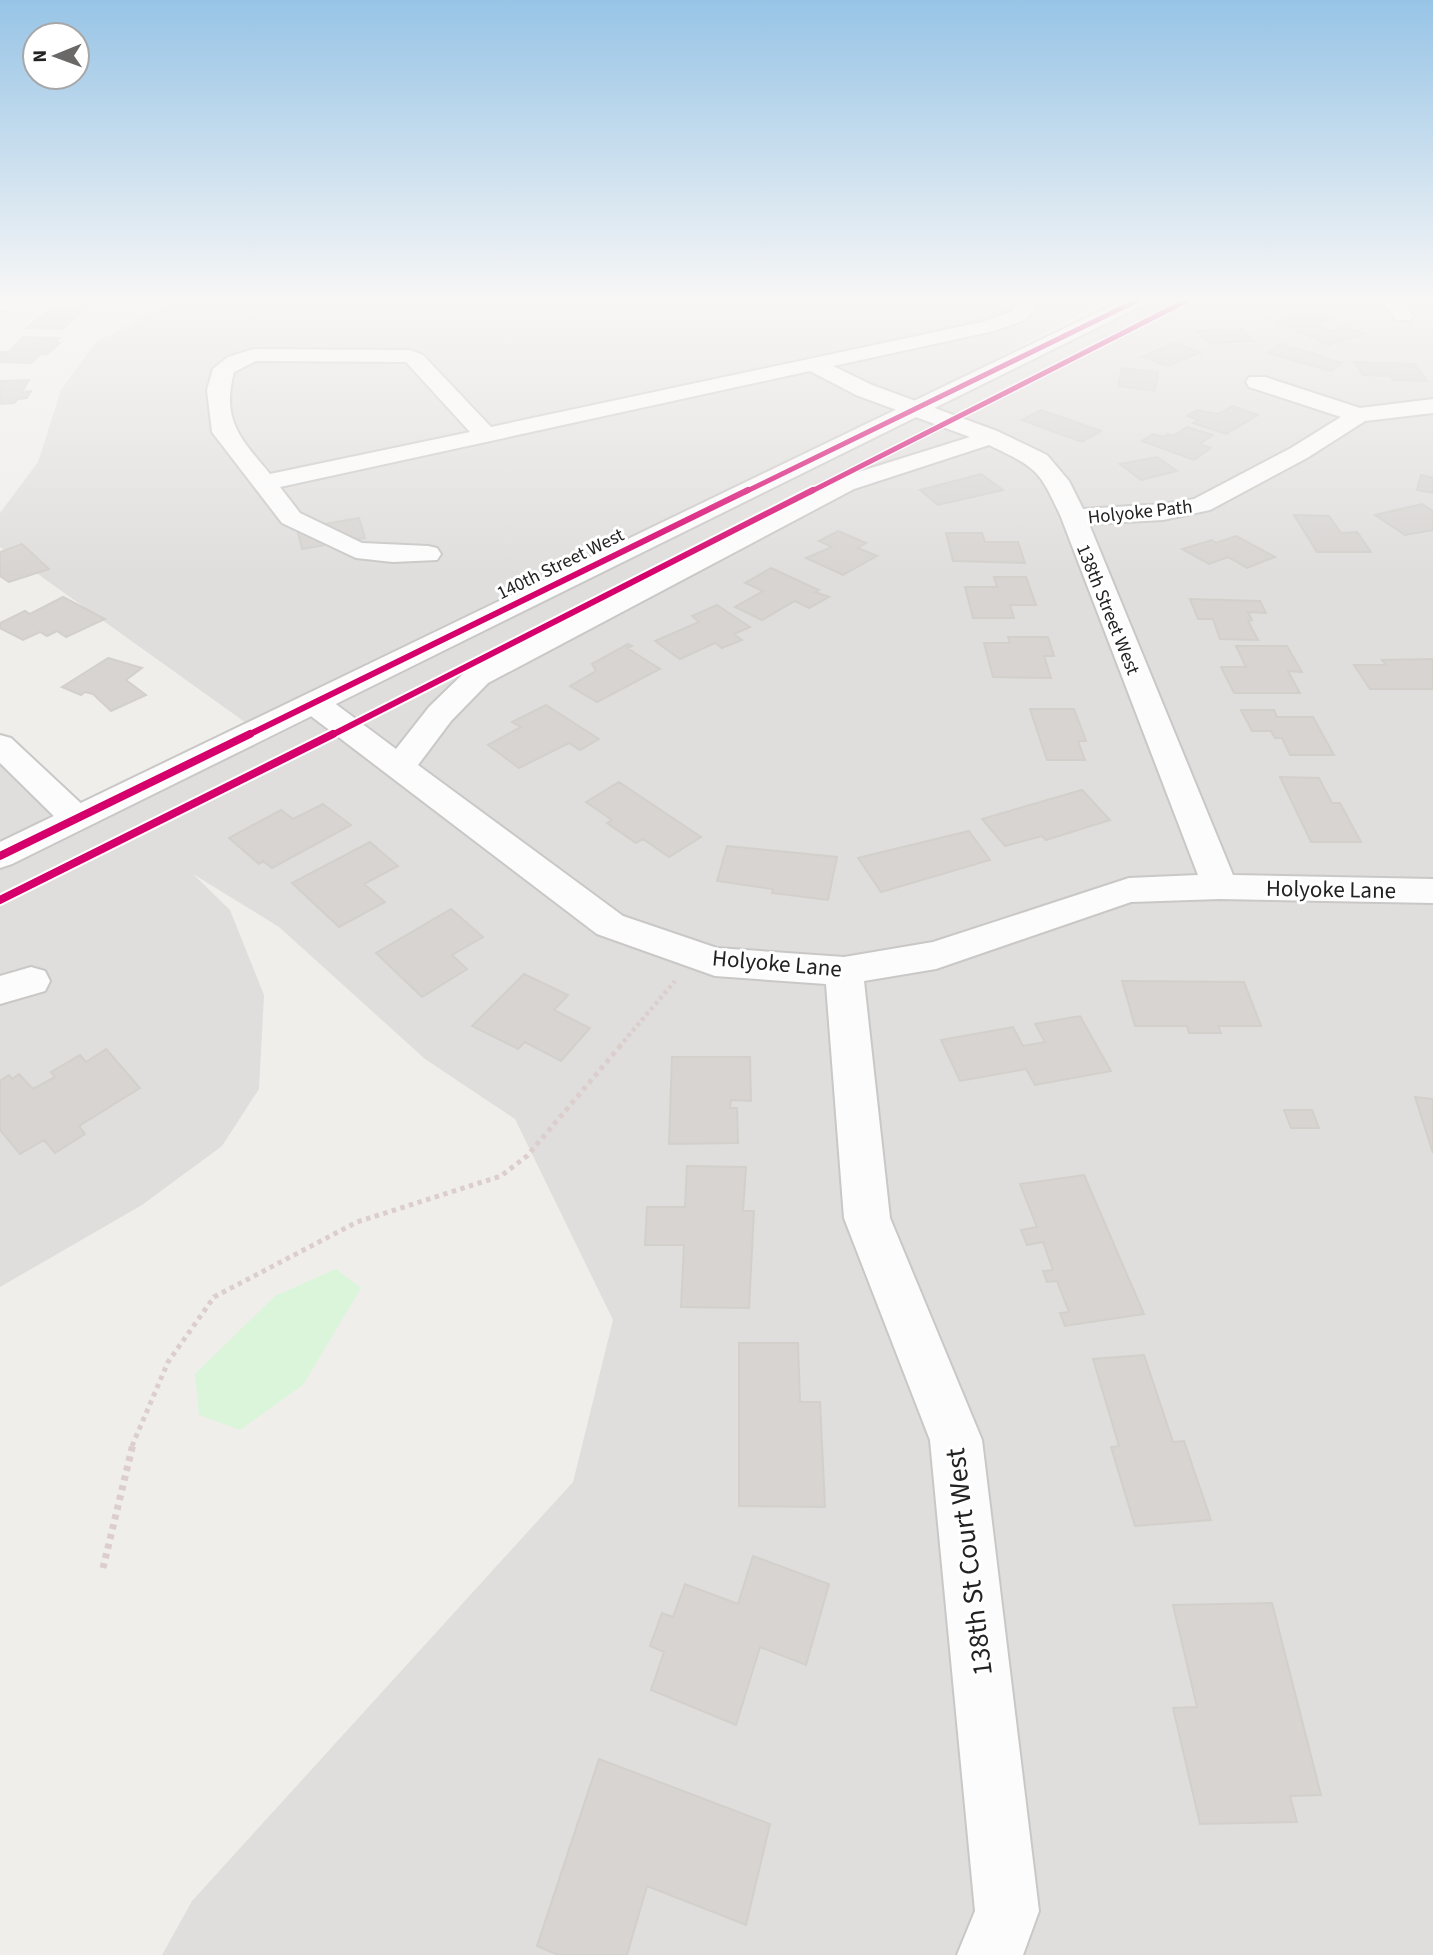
<svg xmlns="http://www.w3.org/2000/svg" width="1433" height="1955" font-family="'Source Sans 3',sans-serif">
<rect width="100%" height="100%" fill="#f0eeeb"/>
<path fill="#dfdedc" d="M210,301H1104L808,460L1136,301H1433V1955H162L192,1901L573,1482L613,1320L515,1119L425,1059L279,927L193,874L230,910L264,995L259,1089L222,1146L142,1205L0,1287V745L77,818L256,730L0,547V513L38,462L61,390L95,343L171,302Z"/>
<path fill="#daf5da" d="M336,1269L361,1288L303,1385L240,1430L199,1415L195,1374L275,1296Z"/>
<path fill="#d7d4d2" stroke="#d3d0cc" stroke-width="2" d="M63,301H95L62,329L26,328Z
M1312,313L1329,320L1315,324L1330,331L1346,327L1365,334L1329,345L1277,322Z
M1241,329L1254,341L1210,343L1197,331Z
M23,337L60,338L55,342L60,343L47,354H41L31,363L0,362V352H9Z
M1174,343L1201,352L1167,366L1142,357Z
M1280,344L1323,356L1321,357L1342,363L1331,371L1267,353Z
M1354,362L1414,364L1427,381L1393,380L1390,376L1363,375Z
M1122,368L1158,372L1155,391L1118,386Z
M29,380L22,392L31,391L27,398L18,399L14,403L0,404V381Z
M1232,406L1258,415L1226,434L1193,423L1198,420L1187,416L1197,410L1219,414Z
M1041,410L1101,431L1082,442L1022,420Z
M1187,427L1213,435L1200,444L1211,448L1194,460L1142,441L1153,434L1163,437L1168,434L1173,436Z
M1157,457L1177,471L1141,480L1120,464Z
M981,474L1003,490L938,505L920,490Z
M1421,475L1433,478V493L1417,490Z
M1422,504L1433,511V530L1405,535L1375,515Z
M1294,515L1329,516L1341,533L1357,532L1371,552H1317Z
M359,518L365,538L302,549L297,529Z
M838,531L866,543L858,548L877,556L843,575L806,558L832,547L819,541Z
M946,533H982L985,542H1018L1025,563L953,561Z
M1236,536L1275,557L1247,568L1228,557L1209,564L1182,549L1212,540L1216,543Z
M22,544L49,569L9,582L0,576V552Z
M771,568L819,590L815,592L829,597L809,608L795,601L762,620L735,607L763,591L745,583Z
M994,577H1026L1036,605H1010L1014,618H973L965,587H997Z
M63,597L105,619L66,637L57,631L47,636L40,632L23,640L0,628V623L25,611L30,614Z
M1190,599L1260,601L1266,613L1248,612L1252,620L1248,621L1258,640L1220,639L1213,619H1198Z
M717,605L750,627L734,634L742,640L722,648L715,643L680,659L655,641L699,622L692,616Z
M1008,637H1048L1054,656H1044L1051,678L993,677L984,643H1010Z
M628,644L632,646L627,648L660,669L597,702L570,686L596,671L592,664Z
M1236,646H1287L1302,672L1288,671L1300,693H1234L1221,667H1246Z
M108,658L142,668L126,680L146,695L111,711L93,694L85,692L81,695L62,687Z
M1433,659V689H1370L1354,665H1386L1382,660Z
M546,705L599,739L580,750L569,743L519,768L488,745L521,727L512,722Z
M1030,709H1074L1086,741H1078L1085,760H1047Z
M1241,710H1274L1277,717H1313L1334,755H1290L1282,738H1275L1271,731H1252Z
M1280,777L1319,778L1332,803H1340L1361,842H1311Z
M619,782L701,837L669,857L643,839L636,843L607,823L612,820L586,802Z
M1082,790L1110,820L1046,840L1042,836L1005,846L982,819Z
M323,804L351,825L272,868L263,861L259,864L229,838L281,810L293,819Z
M969,831L990,860L881,892L858,858Z
M370,842L398,866L364,884L385,902L339,927L292,883Z
M727,846L837,857L828,900L772,893L773,889L717,881Z
M451,909L483,937L452,955L467,969L422,997L376,953Z
M524,974L568,995L554,1010L590,1028L561,1061L525,1042L518,1049L472,1026Z
M1122,981L1244,982L1261,1026H1218L1221,1033H1189L1187,1026H1135Z
M1080,1016L1111,1071L1035,1085L1026,1069L960,1081L941,1040L1013,1027L1023,1046L1045,1042L1035,1024Z
M106,1049L140,1088L79,1126L85,1134L55,1153L44,1140L20,1154L0,1130V1081L9,1075L12,1079L19,1074L33,1089L55,1077L51,1072L80,1055L86,1062Z
M672,1057H750L751,1101L731,1100L730,1108H737L738,1143L669,1144Z
M1415,1097L1433,1099V1153Z
M1284,1110H1312L1319,1128H1291Z
M687,1166L746,1167L743,1211H754L749,1308L681,1307L684,1245H645L647,1207H685Z
M1084,1175L1144,1314L1065,1326L1060,1313L1069,1312L1057,1281L1047,1282L1043,1271L1053,1270L1043,1242L1027,1245L1021,1230L1037,1227L1020,1184Z
M739,1343H798L800,1402H820L825,1507L739,1506Z
M1144,1355L1173,1442L1184,1441L1211,1520L1135,1526L1111,1447L1119,1446L1093,1359Z
M753,1556L829,1584L806,1665L760,1647L736,1725L651,1690L664,1652L650,1646L662,1613L673,1617L685,1584L738,1604Z
M1272,1603L1321,1795L1290,1796L1297,1822L1200,1824L1173,1708L1197,1707L1173,1605Z
M599,1759L770,1824L746,1925L647,1886L627,1955H558L537,1946Z"/>
<g fill="none" stroke-linecap="round" stroke-linejoin="round">
<defs>
<path id="minor" d="M0,301H15L7,309L0,311Z
M1011,301H1031L1036,308L1025,320L994,331L833,366L872,385L997,431L1047,455L1069,481L1083,509L1163,504L1194,499L1291,448L1341,417L1249,387L1246,382L1249,377H1265L1360,408L1433,399V413L1365,421L1307,458L1210,510L1163,520L1089,524L1233,875L1433,879V903L1220,899L1131,902L936,969L864,981L890,1218L982,1440L1039,1911L1023,1955H957L975,1911L930,1440L844,1218L826,984L715,976L597,934L303,710L299,703L303,696L314,694L325,696L396,749L429,707L466,671L836,479L970,437L856,395L810,371L280,487L300,513L362,543L428,546L437,548L441,554L437,560L393,562L356,558L282,523L212,432L210,415L207,390L213,369L228,357L254,349L410,350L423,355L491,427L982,322L1011,312L1016,307ZM256,361L406,362L470,432L270,474C241,439 221,421 234,372ZM989,445C1037,468 1039,469 1061,517L1198,875L1129,878L933,942L844,957L717,948L623,916L418,765L451,721L488,683L854,489Z
M1383,301H1403L1413,316L1410,320H1396Z
M0,735L11,738L88,810L93,818L88,826L76,829L64,826L0,763Z
M31,967L45,971L50,981L45,991L0,1004V976Z"/>
<path id="tertiary" d="M1121,301H1146L1143,305L12,864L0,868V842Z"/>
</defs>
<use href="#minor" stroke="#c9c8c7" stroke-width="4"/>
<use href="#tertiary" stroke="#c9c8c7" stroke-width="4"/>
<path stroke="#dccecd" stroke-width="4.5" stroke-dasharray="3.5 3.5" stroke-linecap="butt" d="M619,1047L675,981"/>
<path stroke="#dccecd" stroke-width="5" stroke-dasharray="4.5 4.5" stroke-linecap="butt" d="M132,1446L168,1362L214,1297L357,1222L501,1176L527,1156L621,1045"/>
<path stroke="#dccecd" stroke-width="7" stroke-dasharray="5 5" stroke-linecap="butt" d="M103,1568L133,1444"/>
<use href="#minor" fill="#fdfcfc" fill-rule="evenodd"/>
<use href="#tertiary" fill="#fdfcfc" fill-rule="evenodd"/>
<defs>
<path id="cycleway-far2" d="M745,492L1136,301
M810,492L1186,301"/>
<path id="cycleway-far1" d="M246,736L748,490
M330,736L813,490"/>
<path id="cycleway" d="M0,856L250,734
M0,900L333,734"/>
</defs>
<use href="#cycleway-far2" stroke="#fff" stroke-width="8"/>
<use href="#cycleway-far1" stroke="#fff" stroke-width="10"/>
<use href="#cycleway" stroke="#fff" stroke-width="12"/>
<use href="#cycleway-far2" stroke="#d6006c" stroke-width="5"/>
<use href="#cycleway-far1" stroke="#d6006c" stroke-width="6"/>
<use href="#cycleway" stroke="#d6006c" stroke-width="8"/>
</g>
<linearGradient id="sky" x2="0" y2="1"><stop stop-color="#97c4e6"/><stop offset="0.52" stop-color="#f8f7f6"/><stop offset="1" stop-color="#f8f7f6" stop-opacity="0"/></linearGradient>
<rect width="1433" height="575" fill="url(#sky)"/>
<g text-anchor="middle" stroke-width="6" stroke-linejoin="round" paint-order="stroke">
<g font-size="19" fill="#222" stroke="#fff">
<text transform="translate(1140 511) rotate(-6)" y="7">Holyoke Path</text>
<text transform="translate(560 563) rotate(-26)" y="7">140th Street West</text>
<text transform="translate(1109 609) rotate(68)" y="7">138th Street West</text>
</g>
<g font-size="23" fill="#222" stroke="#fff">
<text transform="translate(1331 889) rotate(1)" y="8">Holyoke Lane</text>
<text transform="translate(777 963) rotate(5)" y="8">Holyoke Lane</text>
</g>
<g font-size="28" fill="#222" stroke="#fff">
<text transform="translate(968 1562) rotate(-97)" y="10">138th St Court West</text>
</g>
</g>
<g transform="translate(56 56) rotate(269)"><circle r="33" fill="#ffffff" stroke="#a7a7a7" stroke-width="2"/>
<path d="M0-5L12 26L0 18L-12 26Z" fill="#6a6968"/>
<text y="-10" font-size="19" font-weight="bold" text-anchor="middle" fill="#222222">N</text>
</g>
</svg>
